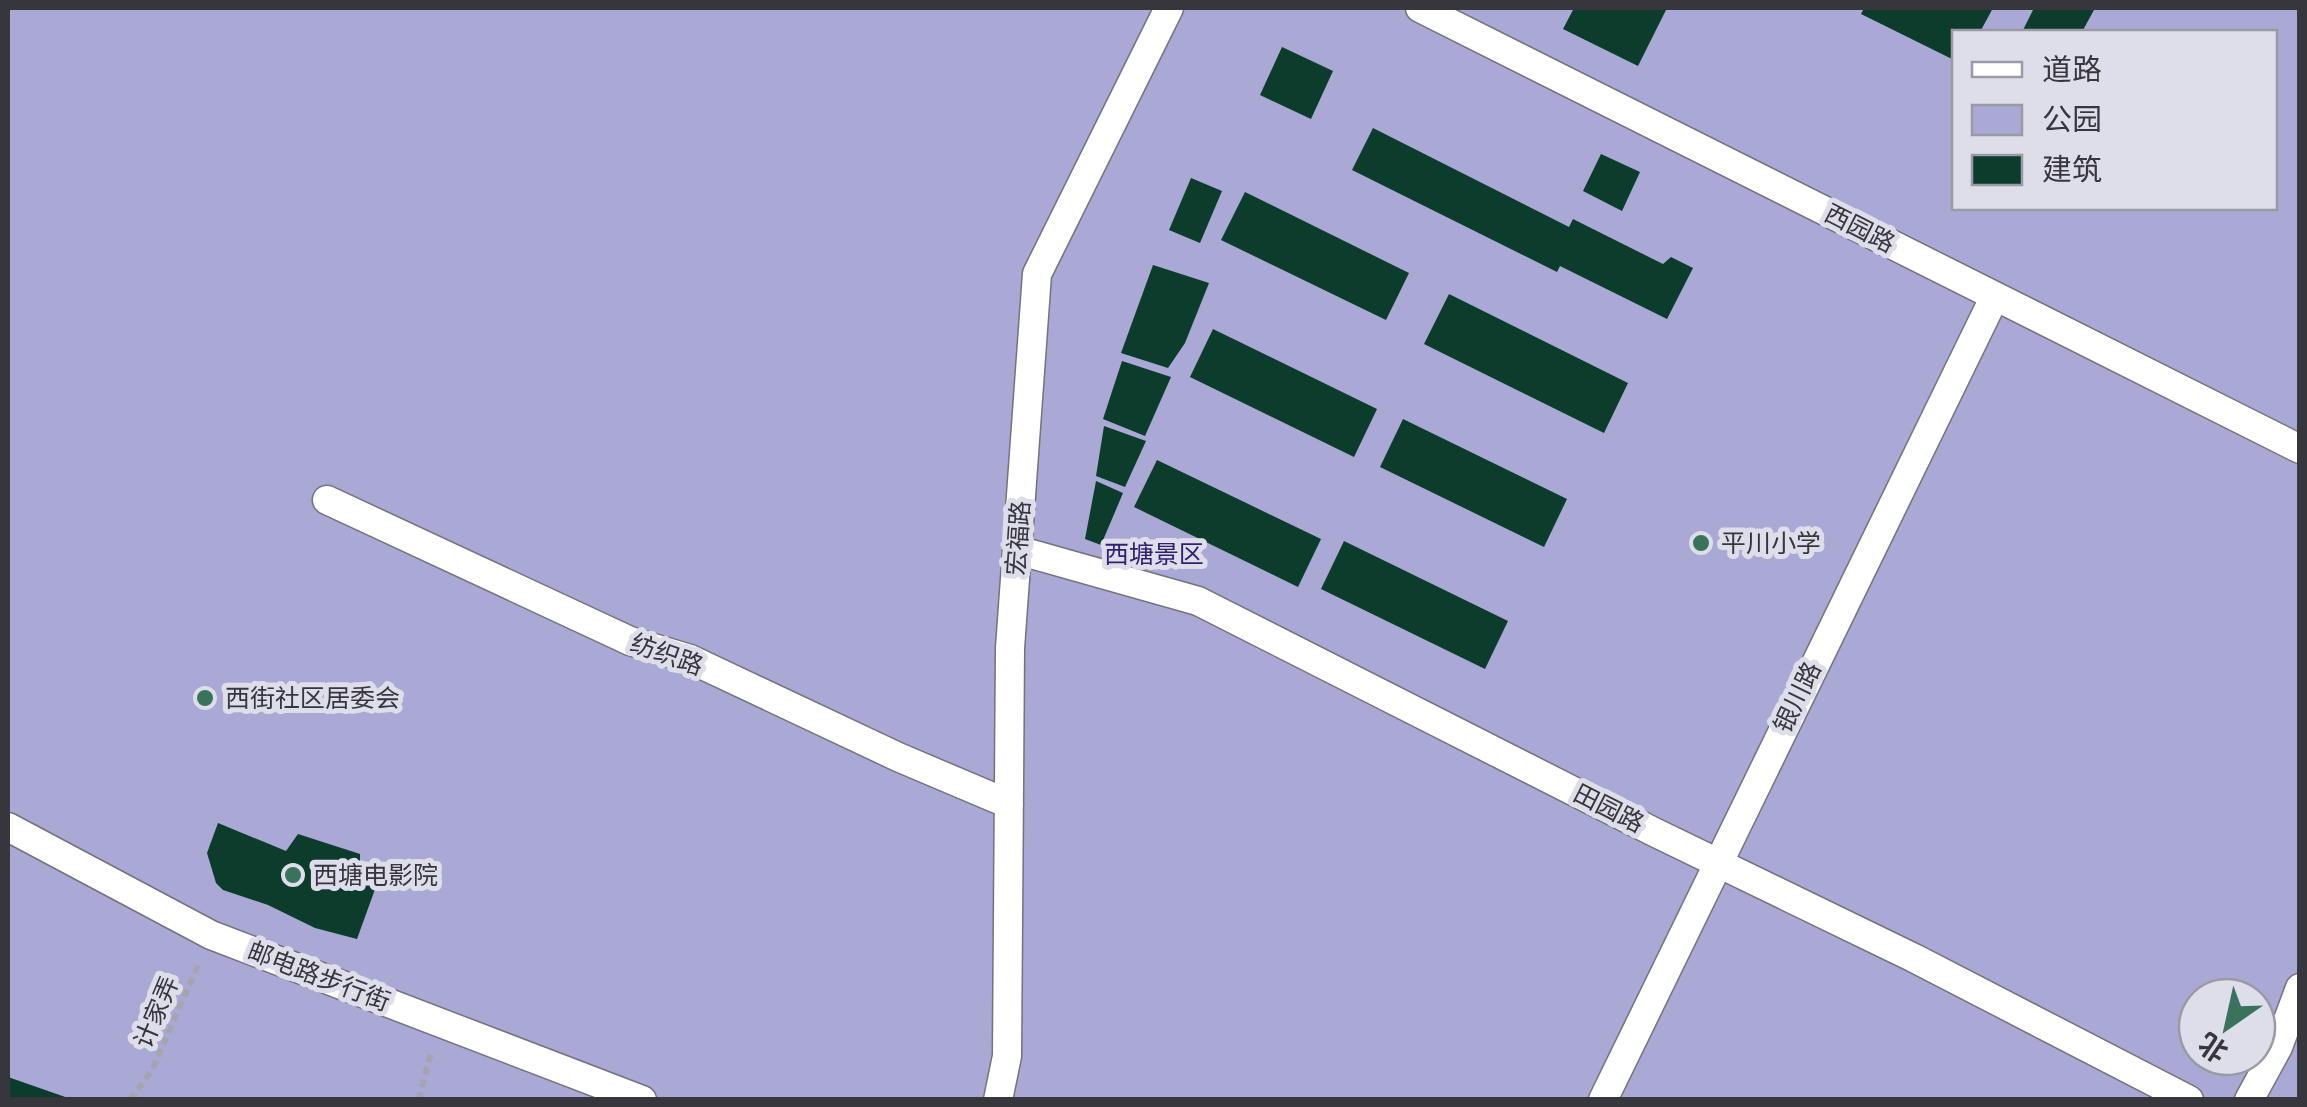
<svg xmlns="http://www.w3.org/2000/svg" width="2307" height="1107" font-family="Mulish,'Noto Sans SC',sans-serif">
<rect width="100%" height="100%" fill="#deddea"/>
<path fill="#aaa8d4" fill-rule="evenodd" d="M8,8H2299V1099H8ZM1954,32H2274V208H1954ZM2197,997H2257V1057H2197Z"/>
<path fill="#0c3c2b" d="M1574,8H1667L1638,66L1563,29Z
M1864,8H1993L1980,32H1954V60L1861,14Z
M2034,8H2095L2082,32H2022Z
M1282,47L1333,71L1311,119L1260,95Z
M1373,128L1569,227L1573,219L1663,264L1671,257L1693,268L1667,319L1560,266L1557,272L1352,170Z
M1601,154L1640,172L1622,211L1583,191Z
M1191,178L1222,191L1200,243L1169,230Z
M1245,192L1409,273L1386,320L1221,240Z
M1153,265L1209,283L1185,343L1168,368L1121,353Z
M1449,294L1628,383L1604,433L1424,344Z
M1213,329L1377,409L1354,457L1190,377Z
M1122,361L1171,377L1145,436L1103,419Z
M1403,419L1567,499L1544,547L1380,467Z
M1104,426L1146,441L1125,487L1096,476Z
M1157,460L1321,539L1298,587L1134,507Z
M1096,481L1123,493L1101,545L1085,539Z
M1344,541L1508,621L1485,669L1321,589Z
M218,823L286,851L298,834L360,854V866L378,881L357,939L315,928L268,905L223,890L216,883L207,853Z
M8,1077L71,1099L70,1100H8Z"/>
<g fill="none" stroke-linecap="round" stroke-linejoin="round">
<defs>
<path id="street" d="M1420,8L2300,449
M327,500L630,641L690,659L898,757L1009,804
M1017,550L1198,601L1654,832L1914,958L2189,1100
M8,827L211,935L642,1100
M998,1100L1007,1056L1010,648L1037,274L1169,8
M1603,1100L1995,296
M2249,1100L2278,1047L2300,988"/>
</defs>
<use href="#street" stroke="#73727e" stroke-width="31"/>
<path stroke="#a6a5af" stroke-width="6" stroke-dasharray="8 5" stroke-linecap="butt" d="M130,1100L152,1070L199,963
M419,1100L431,1052"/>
<use href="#street" stroke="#fff" stroke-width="28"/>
</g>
<g fill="#39735c" stroke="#deddea" stroke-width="4">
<circle cx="1701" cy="543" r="10"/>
<circle cx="205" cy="698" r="10"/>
<circle cx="293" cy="875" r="10"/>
</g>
<g text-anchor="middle" stroke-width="10" stroke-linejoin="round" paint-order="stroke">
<g font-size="25" fill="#37363c" stroke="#deddea">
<text transform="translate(1860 228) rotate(27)" y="9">西园路</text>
<text transform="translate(1018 538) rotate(-86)" y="9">宏福路</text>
<text transform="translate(667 654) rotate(20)" y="9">纺织路</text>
<text transform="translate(1797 697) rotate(-64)" y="9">银川路</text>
<text transform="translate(1609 808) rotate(27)" y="9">田园路</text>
<text transform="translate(319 976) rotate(21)" y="9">邮电路步行街</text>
<text transform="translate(156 1012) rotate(-67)" y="9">计家弄</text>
</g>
<g font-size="25" fill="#37363c" stroke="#deddea" text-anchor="start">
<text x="1721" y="552">平川小学</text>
<text x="225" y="707">西街社区居委会</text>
<text x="313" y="884">西塘电影院</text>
</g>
<g font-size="25" fill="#32206e" stroke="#deddea">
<text x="1154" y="563">西塘景区</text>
</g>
</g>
<rect width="2307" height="1107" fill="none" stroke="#37363c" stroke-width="20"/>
<rect x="1952" y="30" width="325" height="180" fill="#deddea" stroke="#9b9aa4" stroke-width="2.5"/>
<rect x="1972" y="62" width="50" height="15" fill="#ffffff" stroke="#9b9aa4" stroke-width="2.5"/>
<text x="2042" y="80" font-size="30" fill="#37363c">道路</text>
<rect x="1972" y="105" width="50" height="30" fill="#aaa8d4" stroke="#9b9aa4" stroke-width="2.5"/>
<text x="2042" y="130" font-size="30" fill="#37363c">公园</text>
<rect x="1972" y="155" width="50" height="30" fill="#0c3c2b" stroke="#9b9aa4" stroke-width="2.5"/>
<text x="2042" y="180" font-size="30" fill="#37363c">建筑</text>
<g transform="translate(2227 1027) rotate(214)"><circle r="48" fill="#deddea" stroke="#9b9aa4" stroke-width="2.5"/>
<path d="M0-8L18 38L0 25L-18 38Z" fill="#39735c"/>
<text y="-15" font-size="28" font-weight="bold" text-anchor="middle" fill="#37363c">北</text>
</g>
</svg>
